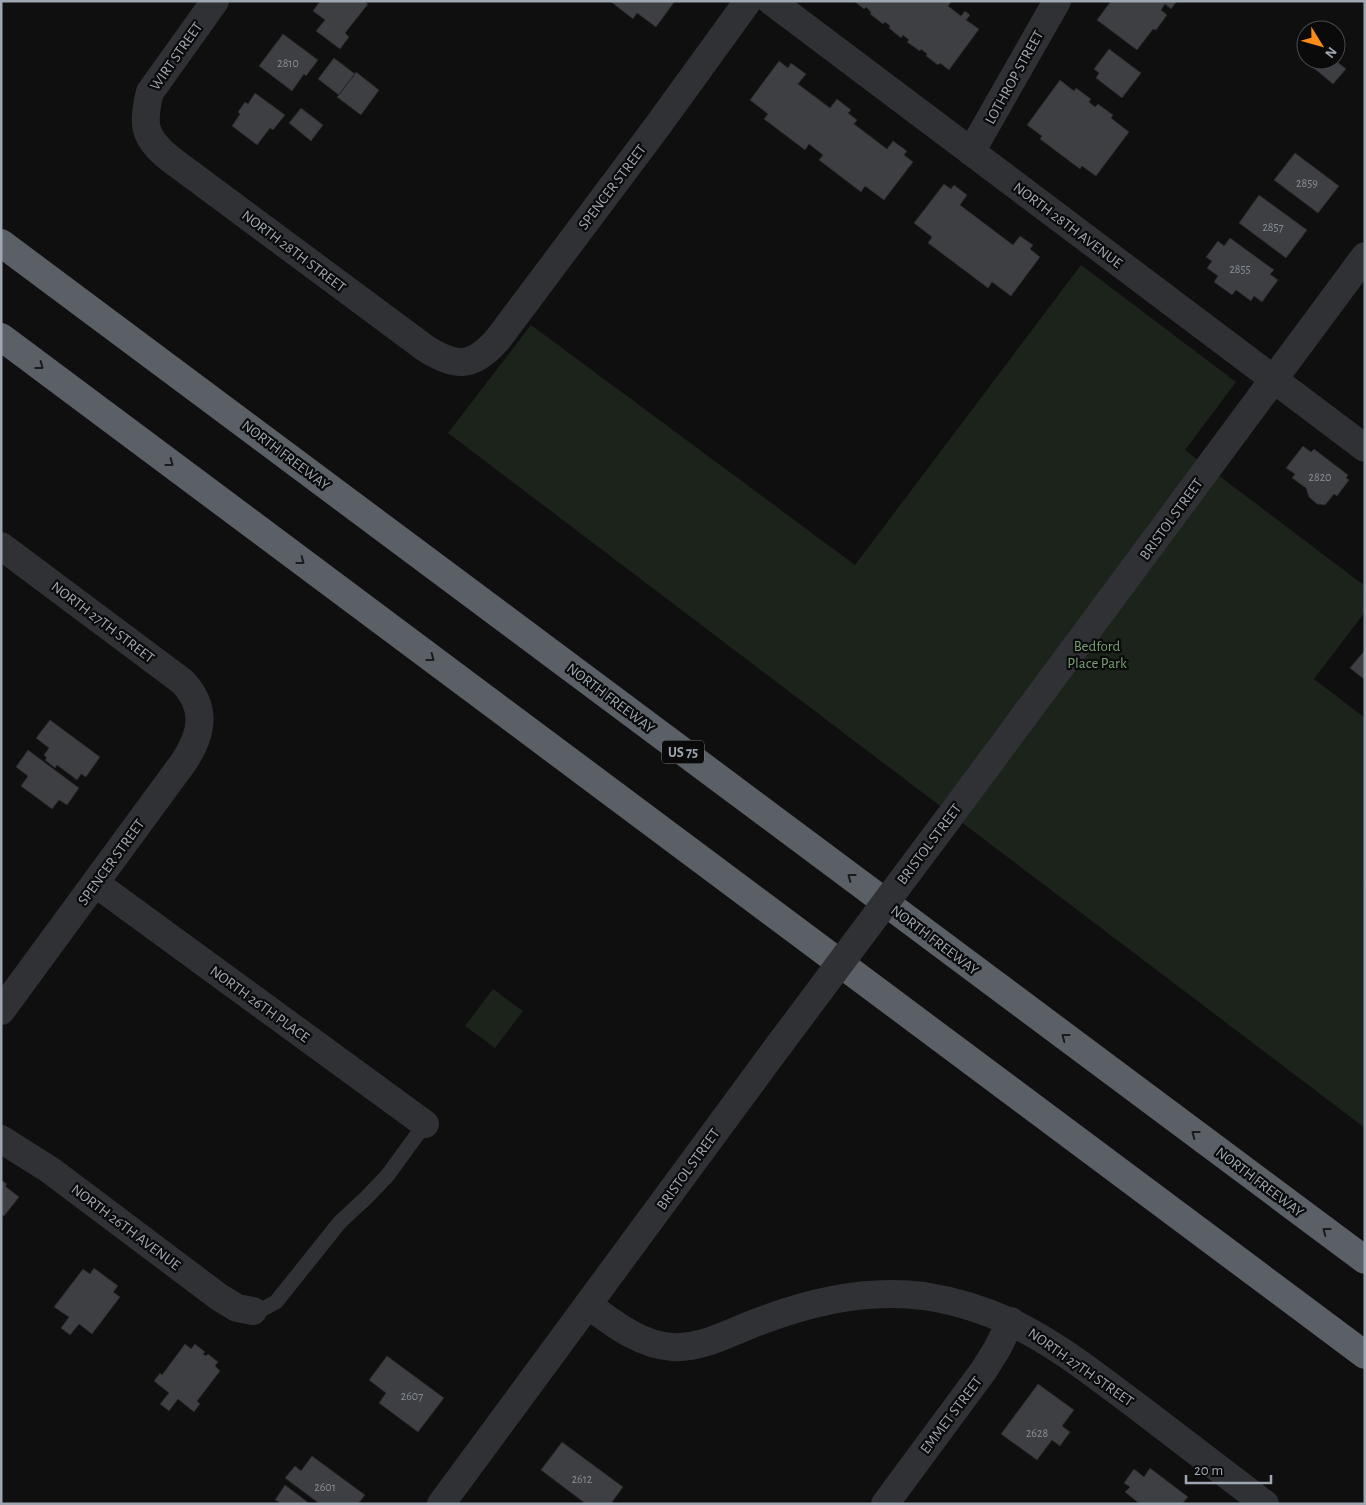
<svg xmlns="http://www.w3.org/2000/svg" width="1366" height="1505" font-family="'Alegreya Sans',sans-serif">
<rect width="100%" height="100%" fill="#0f0f10"/>
<path fill="#1b231b" d="M1081,265L1236,382L1185,450L1365,586V612L1314,679L1365,718V884L1363,886L1365,887V1128L448,433L531,325L855,565Z
M493,989L523,1011L495,1048L465,1026Z"/>
<path fill="#3e3f43" stroke="#29292c" d="M320,1H364L368,4L345,33L349,37L340,49L316,31L325,20L313,11Z
M610,1H675L656,27L637,13L633,19Z
M854,1H952L948,6L961,16L965,11L970,15L966,20L979,29L949,70L940,63L938,65L926,56L927,54L921,49L920,51L907,42L909,40L903,35L901,38L889,28L890,26L885,22L883,24L870,14L871,12L866,7L864,9Z
M1111,1H1177L1171,9L1165,4L1161,10L1167,15L1156,30L1153,29L1137,50L1097,20Z
M283,34L318,60L306,76L304,74L292,91L259,66Z
M1109,49L1141,73L1122,98L1096,78L1099,73L1094,69Z
M334,58L355,74L339,95L318,79Z
M1312,60H1335L1346,69L1333,84L1309,64Z
M779,61L788,68L791,63L806,74L798,84L830,108L837,99L851,110L848,113L857,120L854,124L887,149L893,141L907,151L904,155L913,162L884,200L865,186L861,192L819,160L823,155L809,144L805,150L764,119L768,114L750,100Z
M356,72L379,90L361,115L337,97Z
M1060,80L1074,91L1076,88L1091,99L1089,102L1095,107L1098,104L1113,115L1111,118L1129,132L1096,176L1082,166L1080,169L1040,139L1042,136L1027,125Z
M255,93L285,115L273,130L270,128L257,145L232,126L240,114L238,112L245,102L248,104Z
M301,108L323,125L311,141L289,123Z
M1295,153L1339,186L1318,213L1274,180Z
M944,184L951,189L954,185L967,195L960,205L1013,245L1020,236L1033,245L1030,249L1040,257L1011,296L992,282L988,288L928,243L932,237L914,223Z
M1259,195L1307,230L1286,258L1239,223Z
M1230,238L1274,270L1270,274L1278,280L1262,302L1254,296L1251,301L1236,290L1232,295L1214,282L1218,276L1207,268L1212,261L1206,257L1218,241L1224,246Z
M1303,446L1311,452L1314,449L1348,475L1346,478L1349,480L1337,496L1334,494L1325,505L1317,504L1309,497L1306,488L1292,478L1295,474L1286,468Z
M1365,650V680L1350,668Z
M50,720L100,757L86,777L81,774L77,780L57,765L55,768L45,760L47,758L44,755L49,748L36,738Z
M28,750L79,788L67,805L59,800L52,809L21,786L28,776L16,767Z
M1,1180L7,1184L5,1186L19,1197L4,1216L1,1214Z
M94,1268L118,1286L113,1292L120,1297L92,1334L79,1324L70,1335L61,1328L69,1317L54,1307L83,1269L90,1274Z
M185,1344L191,1349L195,1344L205,1352L203,1354L206,1356L208,1354L218,1362L215,1366L220,1371L197,1401L200,1404L194,1412L178,1399L169,1411L160,1404L169,1393L154,1381L160,1373L162,1375Z
M387,1356L444,1398L418,1432L379,1403L386,1393L369,1380Z
M1038,1384L1074,1410L1062,1426L1070,1432L1060,1446L1052,1440L1037,1460L1001,1434Z
M562,1442L623,1487L612,1502L614,1504H586L541,1470Z
M312,1456L365,1495L358,1504H320L285,1478L295,1466L301,1471Z
M1150,1468L1188,1497L1182,1504H1140L1125,1492L1130,1487L1124,1483L1134,1469L1144,1477Z
M285,1485L310,1504H278L279,1502L275,1500Z"/>
<g fill="none" stroke-linecap="round" stroke-linejoin="round">
<path stroke="#2f3135" stroke-width="15" d="M253,1311L261,1310L276,1302L340,1222L366,1198L387,1176L425,1124"/>
<path stroke="#2f3135" stroke-width="28" d="M215,1L150,92C142,123 143,137 169,158L425,348C456,368 473,368 498,339L659,124L748,1
M771,1L1365,448
M971,152L1057,1
M1,546L183,682C208,709 202,735 183,763L1,1011
M95,883L425,1124
M1,1139L50,1170L219,1297L237,1308L253,1311
M588,1305C613,1323 640,1345 672,1347C704,1349 734,1330 763,1320C813,1301 870,1289 924,1296C1015,1310 1067,1354 1138,1407C1180,1439 1223,1472 1265,1504
M885,1504L984,1370L997,1349L1011,1321"/>
<path stroke="#2f3135" stroke-width="28" d="M948,819L1365,256
M441,1504L779,1045"/>
<path stroke="#5b6067" stroke-width="28" d="M1,243L1365,1260
M1,337L1365,1355"/>
<path stroke="#2f3135" stroke-width="28" d="M779,1045L948,819"/>
</g>
<defs><path id="oneway-chevron" d="M-2-3.5L2.5 0L-2 3.5" fill="none" stroke-width="1.6" stroke-linecap="round" stroke-linejoin="round" transform="scale(1.25)"/></defs>
<g stroke="#1a1b1d">
<use href="#oneway-chevron" transform="translate(40 366) rotate(37)"/>
<use href="#oneway-chevron" transform="translate(170 463) rotate(37)"/>
<use href="#oneway-chevron" transform="translate(301 561) rotate(37)"/>
<use href="#oneway-chevron" transform="translate(431 658) rotate(37)"/>
<use href="#oneway-chevron" transform="translate(851 877) rotate(-143)"/>
<use href="#oneway-chevron" transform="translate(1065 1037) rotate(-143)"/>
<use href="#oneway-chevron" transform="translate(1195 1134) rotate(-143)"/>
<use href="#oneway-chevron" transform="translate(1326 1231) rotate(-143)"/>
</g>
<g text-anchor="middle" stroke-width="4.5" stroke-linejoin="round" paint-order="stroke">
<g font-size="12" fill="#878e96">
<text x="288" y="67">2810</text>
<text x="1307" y="187">2859</text>
<text x="1273" y="231">2857</text>
<text x="1240" y="273">2855</text>
<text x="1320" y="481">2820</text>
<text x="412" y="1400">2607</text>
<text x="1037" y="1437">2628</text>
<text x="582" y="1483">2612</text>
<text x="325" y="1491">2601</text>
</g>
<rect fill="#0a0a0b" stroke="#727980" stroke-width="1" x="662" y="740.5" width="42" height="23" rx="4"/>
<g font-size="14" font-weight="bold" fill="#9fa8b2">
<text x="683" y="757">US 75</text>
</g>
<g font-size="15" fill="#9fa8b2" stroke="#0a0a0b">
<text transform="translate(176 56) rotate(-55)" y="5">WIRT STREET</text>
<text transform="translate(1014 77) rotate(-61)" y="5">LOTHROP STREET</text>
<text transform="translate(612 187) rotate(-53)" y="5">SPENCER STREET</text>
<text transform="translate(1068 225) rotate(37)" y="5">NORTH 28TH AVENUE</text>
<text transform="translate(294 251) rotate(37)" y="5">NORTH 28TH STREET</text>
<text transform="translate(286 455) rotate(37)" y="5">NORTH FREEWAY</text>
<text transform="translate(1171 519) rotate(-54)" y="5">BRISTOL STREET</text>
<text transform="translate(103 622) rotate(37)" y="5">NORTH 27TH STREET</text>
<text transform="translate(611 698) rotate(37)" y="5">NORTH FREEWAY</text>
<text transform="translate(929 844) rotate(-53)" y="5">BRISTOL STREET</text>
<text transform="translate(111 862) rotate(-54)" y="5">SPENCER STREET</text>
<text transform="translate(935 940) rotate(37)" y="5">NORTH FREEWAY</text>
<text transform="translate(260 1004) rotate(36)" y="5">NORTH 26TH PLACE</text>
<text transform="translate(688 1169) rotate(-54)" y="5">BRISTOL STREET</text>
<text transform="translate(1260 1182) rotate(37)" y="5">NORTH FREEWAY</text>
<text transform="translate(126 1227) rotate(37)" y="5">NORTH 26TH AVENUE</text>
<text transform="translate(1081 1367) rotate(35)" y="5">NORTH 27TH STREET</text>
<text transform="translate(951 1415) rotate(-53)" y="5">EMMET STREET</text>
</g>
<g font-size="15" fill="#789f74" stroke="#0a0a0b">
<text x="1097" y="651">Bedford<tspan x="1097" dy="17">Place Park</tspan></text>
</g>
</g>
<rect width="1366" height="1505" fill="none" stroke="#9fa8b2" stroke-width="5"/>
<g transform="translate(1321 45) rotate(127)"><circle r="24" fill="#0a0a0b" stroke="#46494e"/>
<path d="M0-4L9 19L0 12L-9 19Z" fill="#fe8b19"/>
<text y="-8" font-size="14" font-weight="bold" text-anchor="middle" fill="#9fa8b2">N</text>
</g>
<path d="M1186 1475v8h85v-8" fill="none" stroke="#9fa8b2" stroke-width="2.5"/>
<text x="1194" y="1475" font-size="15" fill="#9fa8b2" stroke="#0a0a0b" stroke-width="4" paint-order="stroke">20 m</text>
</svg>
